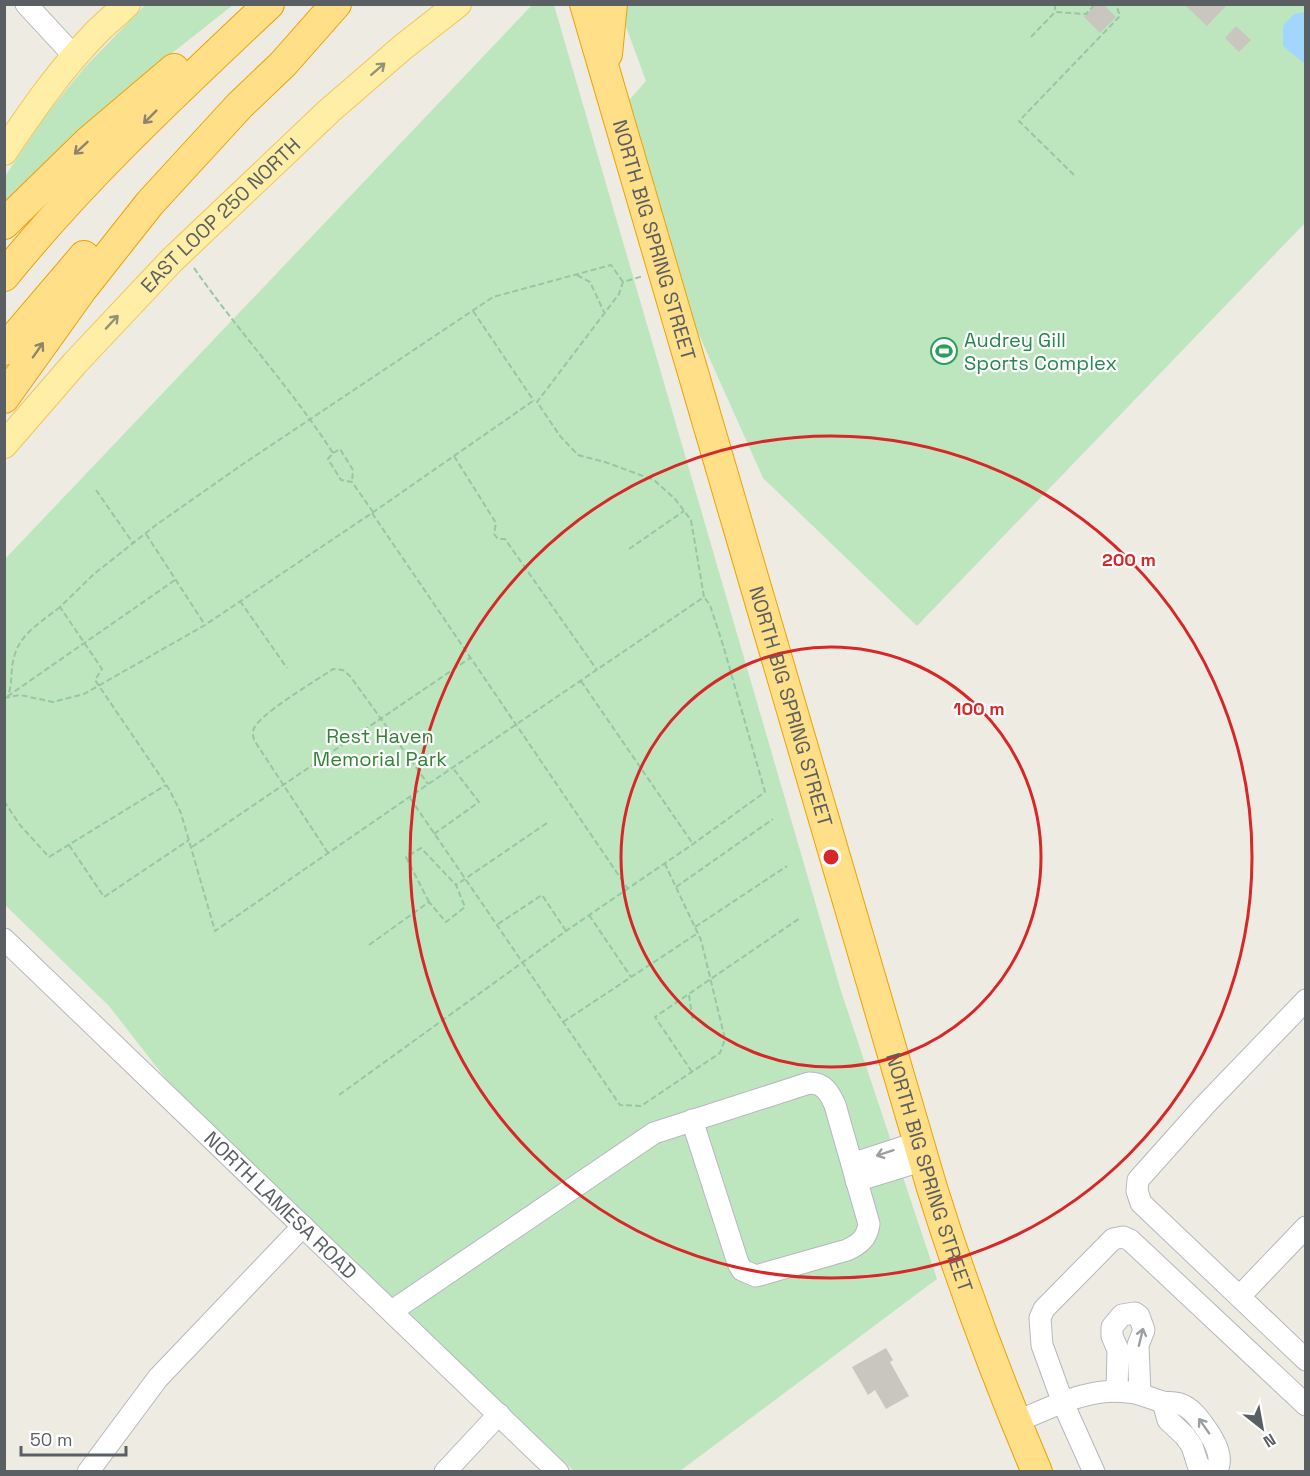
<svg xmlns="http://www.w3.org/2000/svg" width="1310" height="1476" font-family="'Space Grotesk',sans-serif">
<rect width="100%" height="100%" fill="#eeebe2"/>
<path fill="#bee6be" d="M145,5H233L157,65L5,208V176L48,112L86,66Z
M532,5H554L841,991L937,1279L680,1471H574L320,1236L183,1101L109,1006L5,905L4,560Z
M622,5H1305V223L917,626L763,478L649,223L617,114L646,81L622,16Z"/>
<path fill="#a1d7ff" d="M1305,12H1306L1305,64L1283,46V26L1294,14Z"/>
<path fill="#c9c6bf" d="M1096,4H1103L1116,17L1100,33L1084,17Z
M1184,4H1228L1207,26Z
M1236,26L1251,40L1239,52L1225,38Z
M886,1348L893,1360L890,1362L909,1396L886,1409L875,1390L868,1395L852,1367Z"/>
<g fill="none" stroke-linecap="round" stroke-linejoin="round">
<defs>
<g id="minor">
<path d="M26,4L75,57"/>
<path id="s1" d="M4,939L558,1472"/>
<path d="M1306,1000L1205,1105L1138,1180L1137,1191L1141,1203L1306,1360"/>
<path d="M852,1164L919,1142"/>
<path d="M856,1181L924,1160"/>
<path d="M1240,1296L1306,1227"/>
<path d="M392,1311L654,1133L809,1083C824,1083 829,1092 835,1105L869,1224C867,1238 860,1244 847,1250L756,1276L742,1270L738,1263L692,1120"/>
<path d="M1117,1391L1118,1350L1112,1336V1327L1122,1315L1135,1313L1139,1316L1144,1330L1138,1345L1140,1394"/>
<path d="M1163,1402L1168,1420L1185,1436L1192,1446L1198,1465L1206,1472"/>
<path d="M1016,1422C1054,1406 1092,1385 1135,1393C1144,1395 1153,1399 1162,1402C1167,1403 1174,1402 1180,1404C1193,1408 1202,1423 1209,1433C1216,1444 1224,1459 1216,1472"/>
<path d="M88,1472L158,1378L303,1226"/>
<path d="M445,1472L499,1414"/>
<path d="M1094,1472L1063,1403L1042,1345L1040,1318L1044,1309L1113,1239L1123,1237L1130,1240L1306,1405"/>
</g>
<g id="major">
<path d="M4,152C31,112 59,71 93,36C103,25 116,15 127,4"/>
<path id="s2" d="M4,445L75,363L171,261L329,111L403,47L458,4"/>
</g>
<g id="highway">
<path id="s3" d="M585,4L932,1188C962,1284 997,1378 1037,1472"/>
<path d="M607,54L612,4"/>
<path d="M4,224L88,142L174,69"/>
<path d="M4,276C84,177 177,91 269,4"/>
<path d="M4,350L84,256"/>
<path d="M4,398L82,289L150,203L240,105L283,64L336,4"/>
</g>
</defs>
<use href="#minor" stroke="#b5b8bd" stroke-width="23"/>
<use href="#major" stroke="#f4c555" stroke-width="28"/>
<use href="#highway" stroke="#f0a100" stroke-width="32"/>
<path stroke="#96c7a4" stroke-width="2" stroke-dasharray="6 3" stroke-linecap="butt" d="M1055,4V12
M1031,37L1055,12L1086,14L1095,4
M1074,175L1019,121L1120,16L1116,4
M194,268C238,331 291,388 333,453L328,459L341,480L352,482L373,512
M577,275L590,282L604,312
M623,282L611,265L493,297L243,464L156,525L94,574L60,607L102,669L95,680L169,789L181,813L215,931L424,787L704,597L691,520L675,499L654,480L605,462L578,455L560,436L537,402L619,294L623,282L643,276
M473,311L534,401
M333,453L340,449L353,470L352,482
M454,456L496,523L494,534L498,539H505L597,670
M96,490L133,543
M372,513L628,889
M146,534L205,625
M629,549L684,511
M240,601L287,668
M60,607C44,620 21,633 15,654C10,668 13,682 8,696L175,580
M581,681L693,844
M4,698L20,695L53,702L84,694L205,625L372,513L533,401
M410,798L620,1105L641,1106L720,1053L725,1039L701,940L665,864
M4,801L20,825L49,857L166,785
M434,834L479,802L452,767
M69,845L104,897L189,840
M192,847L470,658
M328,853L254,740C254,740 252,731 253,731C255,716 319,679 333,669L343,670L350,676L428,784
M676,887L773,819
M429,902L406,857L421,848L456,885
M589,915L631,977
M498,924L542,895L566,931
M695,927L787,866
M369,945L429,902L446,922L465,907L456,885L547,823
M689,995L693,1022
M563,1022L698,933
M692,1072L655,1017L800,918
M339,1095L566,931L693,844L765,792L723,645L710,605L704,597"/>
<use href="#minor" stroke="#fff" stroke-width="21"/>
<use href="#major" stroke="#ffefa6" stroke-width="26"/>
<use href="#highway" stroke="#ffdf88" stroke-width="30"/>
</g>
<defs><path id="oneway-shaft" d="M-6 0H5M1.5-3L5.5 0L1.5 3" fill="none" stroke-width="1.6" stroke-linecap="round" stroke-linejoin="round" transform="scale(1.5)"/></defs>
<g stroke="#94917a">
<use href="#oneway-shaft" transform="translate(378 69) rotate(-41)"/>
<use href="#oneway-shaft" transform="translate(112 322) rotate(-47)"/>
</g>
<g stroke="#8c856e">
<use href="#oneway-shaft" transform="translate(150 117) rotate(135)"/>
<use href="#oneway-shaft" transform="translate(81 148) rotate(137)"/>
<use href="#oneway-shaft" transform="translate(38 350) rotate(-55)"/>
</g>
<g stroke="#9c9fa1">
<use href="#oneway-shaft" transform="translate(885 1153) rotate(162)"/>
<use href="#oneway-shaft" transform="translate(1141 1337) rotate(-76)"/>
<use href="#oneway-shaft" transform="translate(1204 1426) rotate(-125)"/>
</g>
<g fill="none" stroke="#d62828" stroke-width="3">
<circle cx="831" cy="857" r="210"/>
<circle cx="831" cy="857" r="421"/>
</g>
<defs>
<symbol id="stadium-ring" viewBox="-11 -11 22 22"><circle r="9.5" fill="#fff" stroke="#2e9e5b" stroke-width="1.5"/><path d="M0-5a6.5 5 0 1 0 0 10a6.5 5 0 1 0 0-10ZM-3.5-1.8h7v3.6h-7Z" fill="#2e9e5b"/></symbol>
</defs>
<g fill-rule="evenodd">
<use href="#stadium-ring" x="929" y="336" width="30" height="30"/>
</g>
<g text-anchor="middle" stroke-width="4.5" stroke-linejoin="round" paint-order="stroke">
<g font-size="20" fill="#5a5f63" stroke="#fff">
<text dy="7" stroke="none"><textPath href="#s2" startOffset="316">EAST LOOP 250 NORTH</textPath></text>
<text dy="7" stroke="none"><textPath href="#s3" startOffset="246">NORTH BIG SPRING STREET</textPath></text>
<text dy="7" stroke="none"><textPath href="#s3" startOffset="732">NORTH BIG SPRING STREET</textPath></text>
<text dy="7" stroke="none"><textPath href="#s3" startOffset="1218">NORTH BIG SPRING STREET</textPath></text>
<text dy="7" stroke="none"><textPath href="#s1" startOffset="384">NORTH LAMESA ROAD</textPath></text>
</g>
<g font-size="20" fill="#27864d" stroke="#fff" text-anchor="start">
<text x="964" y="347">Audrey Gill<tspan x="964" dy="23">Sports Complex</tspan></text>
</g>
<g font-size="20" fill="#328335" stroke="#fff">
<text x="380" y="743">Rest Haven<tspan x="380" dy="23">Memorial Park</tspan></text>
</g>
</g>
<circle cx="831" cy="857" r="9" fill="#d62828" stroke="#fff" stroke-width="3"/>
<g font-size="18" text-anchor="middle" font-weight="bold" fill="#d62828" stroke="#fff" stroke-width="4.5" stroke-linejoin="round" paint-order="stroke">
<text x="1129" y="566">200 m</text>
<text x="979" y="715">100 m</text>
</g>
<rect width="1310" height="1476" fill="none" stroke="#5a5f63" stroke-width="12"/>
<g transform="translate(1262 1428) rotate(149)" stroke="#ffffff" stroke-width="4.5" paint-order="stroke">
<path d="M0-4.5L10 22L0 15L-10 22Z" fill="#5a5f63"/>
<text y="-9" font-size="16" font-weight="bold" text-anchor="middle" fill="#5a5f63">N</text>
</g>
<path d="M21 1446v9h105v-9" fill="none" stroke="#5a5f63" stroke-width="3"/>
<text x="30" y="1446" font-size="18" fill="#5a5f63" stroke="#ffffff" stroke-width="4.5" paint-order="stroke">50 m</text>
</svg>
